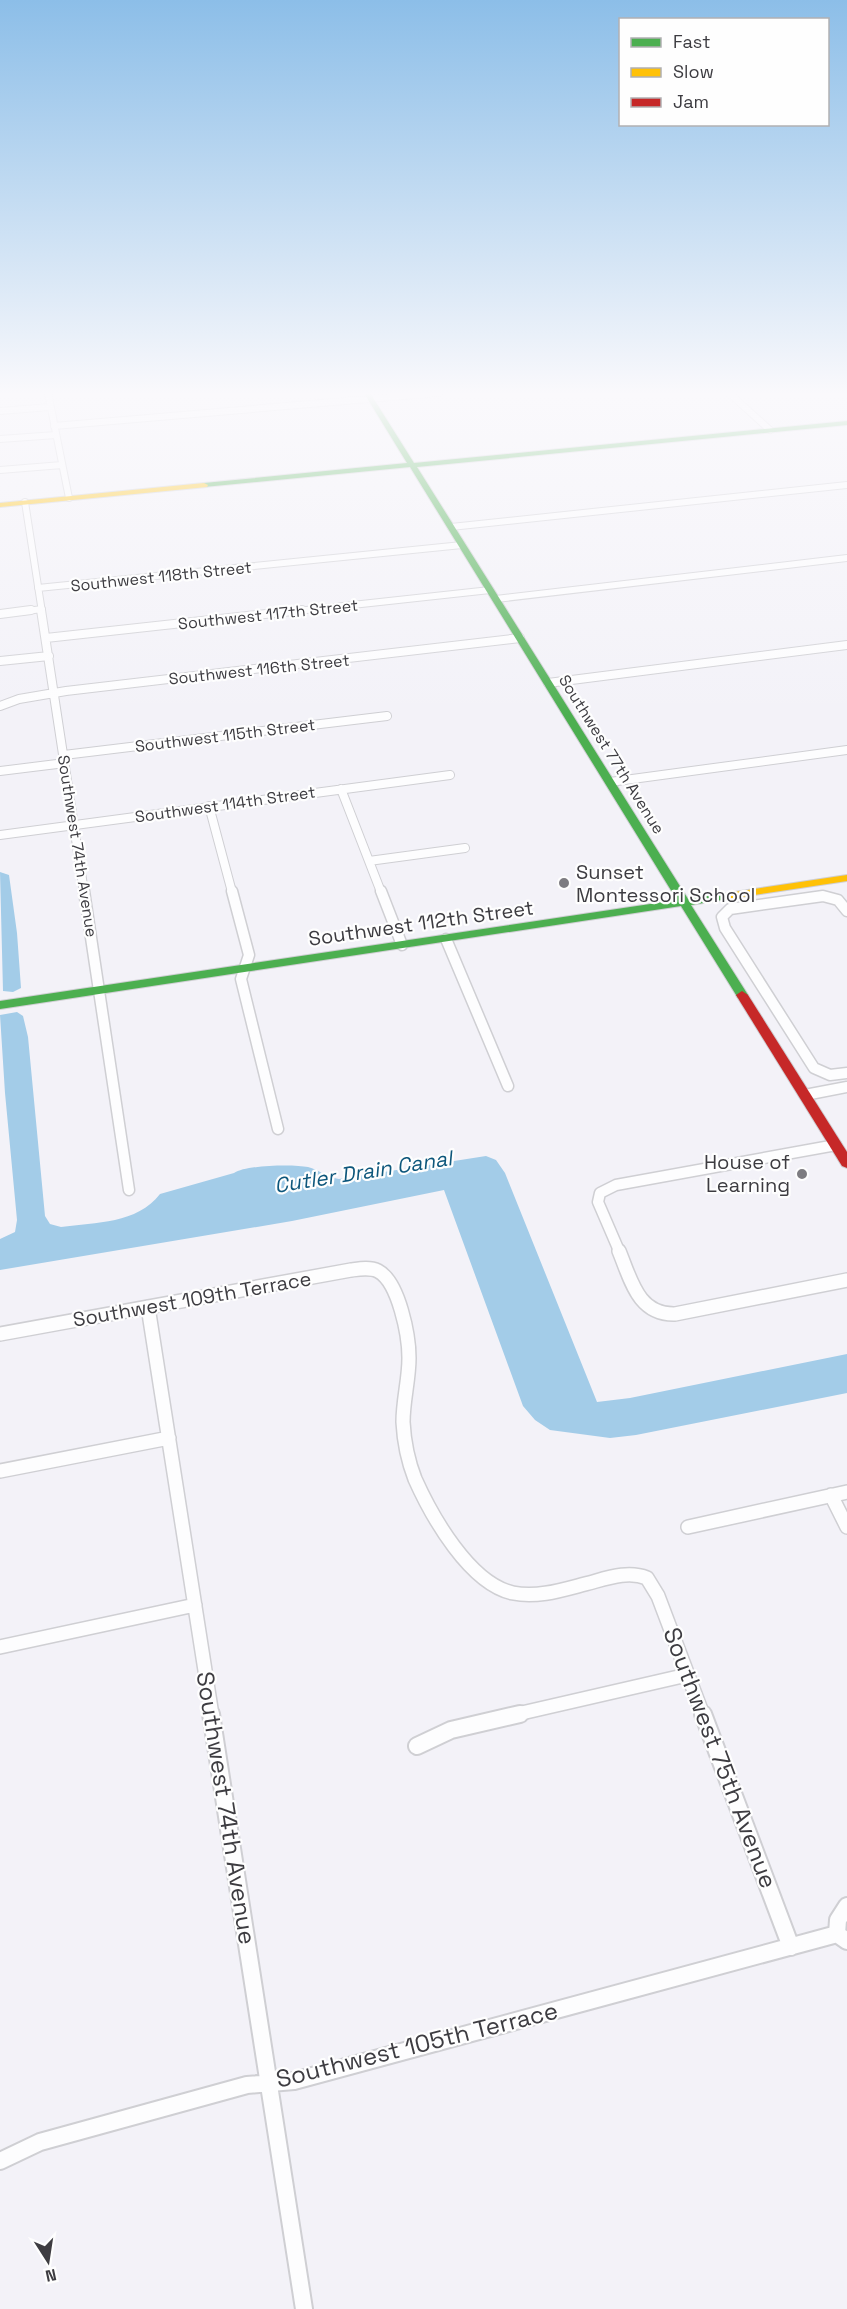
<svg xmlns="http://www.w3.org/2000/svg" width="847" height="2309" font-family="'Space Grotesk',sans-serif">
<rect width="100%" height="100%" fill="#f3f2f8"/>
<path fill="#a3cce8" d="M0,872L9,875L17,933L21,988L13,992L3,991Z
M17,1012L23,1016L28,1037L45,1216L50,1224L61,1227C96,1222 137,1224 160,1194L234,1173C246,1165 293,1164 308,1167C319,1170 326,1177 339,1179L486,1156L496,1160L505,1173L597,1402L630,1398L847,1354V1393L636,1435L610,1438L550,1430L535,1420L523,1406L444,1190L292,1221L0,1270V1239L15,1232L17,1220L5,1093L0,1015Z"/>
<g fill="none" stroke-linecap="round" stroke-linejoin="round">
<defs>
<path id="street-far4" d="M48,393L69,498
M729,393L770,430
M0,411L50,407
M54,426L439,393
M0,439L56,435
M0,470L62,465
M25,502L42,612
M451,527L847,485
M38,588L462,545
M496,599L847,558
M19,612L42,609
M288,612L490,590"/>
<path id="street-far3" d="M41,610L84,892
M0,614L31,610
M46,638L302,610
M0,661L49,656
M548,683L847,645
M0,706L19,699L66,691L520,638
M64,755L387,716
M0,771L65,763
M610,782L847,750
M341,789L381,892
M209,806L232,892
M0,835L450,775
M369,861L465,848"/>
<path id="street-far2" d="M84,891L129,1190
M232,891L249,955L241,979L278,1129
M381,891L402,945
M847,911L838,900L823,896L730,909L722,917L725,928L814,1068L830,1075L847,1073
M446,939L508,1086
M805,1095L847,1087
M620,1253L598,1202L600,1193L616,1185L836,1145"/>
<path id="street-far1" d="M619,1251C631,1280 638,1315 675,1314L847,1280
M148,1307L212,1715
M0,1334L351,1270C359,1269 370,1267 378,1271C399,1282 409,1336 409,1358C409,1380 403,1400 403,1422C404,1441 408,1461 415,1479C432,1517 470,1584 513,1593C537,1598 562,1590 585,1584C605,1579 627,1570 647,1578L658,1596L703,1715
M0,1471L169,1438
M831,1495L847,1527
M688,1527L847,1492
M0,1647L195,1605
M513,1715L687,1675"/>
<path id="street" d="M211,1714L304,2309
M703,1714L791,1947
M417,1746L451,1730L520,1714
M837,1934L838,1920L847,1906
M837,1934L847,1941
M0,2161L40,2142L247,2085L294,2081L837,1934"/>
<path id="fast" d="M364,393H370L414,463L847,421V425L417,467L688,899L728,893L734,896L728,899L691,905L748,995L746,998H738L681,906L0,1009V1001L677,900L410,467L204,487L200,485L204,483L407,463Z"/>
<path id="slow" d="M204,483L208,485L207,487L0,507V503Z
M847,875V881L728,899L722,896L728,893Z"/>
<path id="jam" d="M742,991L748,995L847,1152V1168L842,1166L736,995Z"/>
</defs>
<use href="#street-far4" stroke="#cfcfd3" stroke-width="8"/>
<use href="#street-far3" stroke="#cfcfd3" stroke-width="10"/>
<use href="#street-far2" stroke="#cfcfd3" stroke-width="13"/>
<use href="#street-far1" stroke="#cfcfd3" stroke-width="16"/>
<use href="#street" stroke="#cfcfd3" stroke-width="20"/>
<use href="#fast" stroke="#cfcfd3" stroke-width="2"/>
<use href="#slow" stroke="#cfcfd3" stroke-width="2"/>
<use href="#jam" stroke="#cfcfd3" stroke-width="2"/>
<use href="#street-far4" stroke="#fdfdfe" stroke-width="6"/>
<use href="#street-far3" stroke="#fdfdfe" stroke-width="8"/>
<use href="#street-far2" stroke="#fdfdfe" stroke-width="10"/>
<use href="#street-far1" stroke="#fdfdfe" stroke-width="13"/>
<use href="#street" stroke="#fdfdfe" stroke-width="16"/>
<use href="#fast" fill="#4caf50" fill-rule="evenodd"/>
<use href="#slow" fill="#ffc107" fill-rule="evenodd"/>
<use href="#jam" fill="#c62828" fill-rule="evenodd"/>
</g>
<linearGradient id="sky" x2="0" y2="1"><stop stop-color="#8cbee8"/><stop offset="0.55" stop-color="#faf9fc"/><stop offset="1" stop-color="#faf9fc" stop-opacity="0"/></linearGradient>
<rect width="847" height="716" fill="url(#sky)"/>
<g fill="#7d7c81" stroke="#fefefe" stroke-width="2">
<circle cx="564" cy="883" r="6"/>
<circle cx="802" cy="1174" r="6"/>
</g>
<g text-anchor="middle" stroke-width="4.5" stroke-linejoin="round" paint-order="stroke">
<g font-size="16" fill="#3d3c41" stroke="#fefefe">
<text transform="translate(161 576) rotate(-6)" y="6">Southwest 118th Street</text>
<text transform="translate(268 614) rotate(-6)" y="6">Southwest 117th Street</text>
<text transform="translate(259 669) rotate(-6)" y="6">Southwest 116th Street</text>
<text transform="translate(225 735) rotate(-7)" y="6">Southwest 115th Street</text>
<text transform="translate(612 754) rotate(58)" y="6">Southwest 77th Avenue</text>
<text transform="translate(225 804) rotate(-8)" y="6">Southwest 114th Street</text>
<text transform="translate(78 846) rotate(81)" y="6">Southwest 74th Avenue</text>
</g>
<g font-size="20" fill="#3d3c41" stroke="#fefefe" text-anchor="start">
<text x="576" y="879">Sunset<tspan x="576" dy="23">Montessori School</tspan></text>
<text x="790" y="1169" text-anchor="end">House of<tspan x="790" dy="23">Learning</tspan></text>
</g>
<g font-size="20" fill="#3d3c41" stroke="#fefefe">
<text transform="translate(421 923) rotate(-8)" y="7">Southwest 112th Street</text>
<text transform="translate(192 1299) rotate(-10)" y="7">Southwest 109th Terrace</text>
</g>
<g font-size="21" font-style="italic" fill="#0d567b" stroke="#fefefe">
<text transform="translate(363 1172) rotate(-9)" y="7">Cutler Drain Canal</text>
</g>
<g font-size="24" fill="#3d3c41" stroke="#fefefe">
<text transform="translate(720 1758) rotate(69)" y="8">Southwest 75th Avenue</text>
<text transform="translate(226 1808) rotate(81)" y="8">Southwest 74th Avenue</text>
<text transform="translate(417 2045) rotate(-14)" y="8">Southwest 105th Terrace</text>
</g>
</g>
<rect x="619" y="18" width="210" height="108" fill="#fefefe" stroke="#b1b0b2" stroke-width="1.5"/>
<rect x="631" y="38" width="30" height="9" fill="#4caf50" stroke="#b1b0b2" stroke-width="1.5"/>
<text x="673" y="48" font-size="18" fill="#3d3c41">Fast</text>
<rect x="631" y="68" width="30" height="9" fill="#ffc107" stroke="#b1b0b2" stroke-width="1.5"/>
<text x="673" y="78" font-size="18" fill="#3d3c41">Slow</text>
<rect x="631" y="98" width="30" height="9" fill="#c62828" stroke="#b1b0b2" stroke-width="1.5"/>
<text x="673" y="108" font-size="18" fill="#3d3c41">Jam</text>
<g transform="translate(48 2261) rotate(168)" stroke="#fefefe" stroke-width="4.5" paint-order="stroke">
<path d="M0-4.5L10 22L0 15L-10 22Z" fill="#3d3c41"/>
<text y="-9" font-size="16" font-weight="bold" text-anchor="middle" fill="#3d3c41">N</text>
</g>
</svg>
